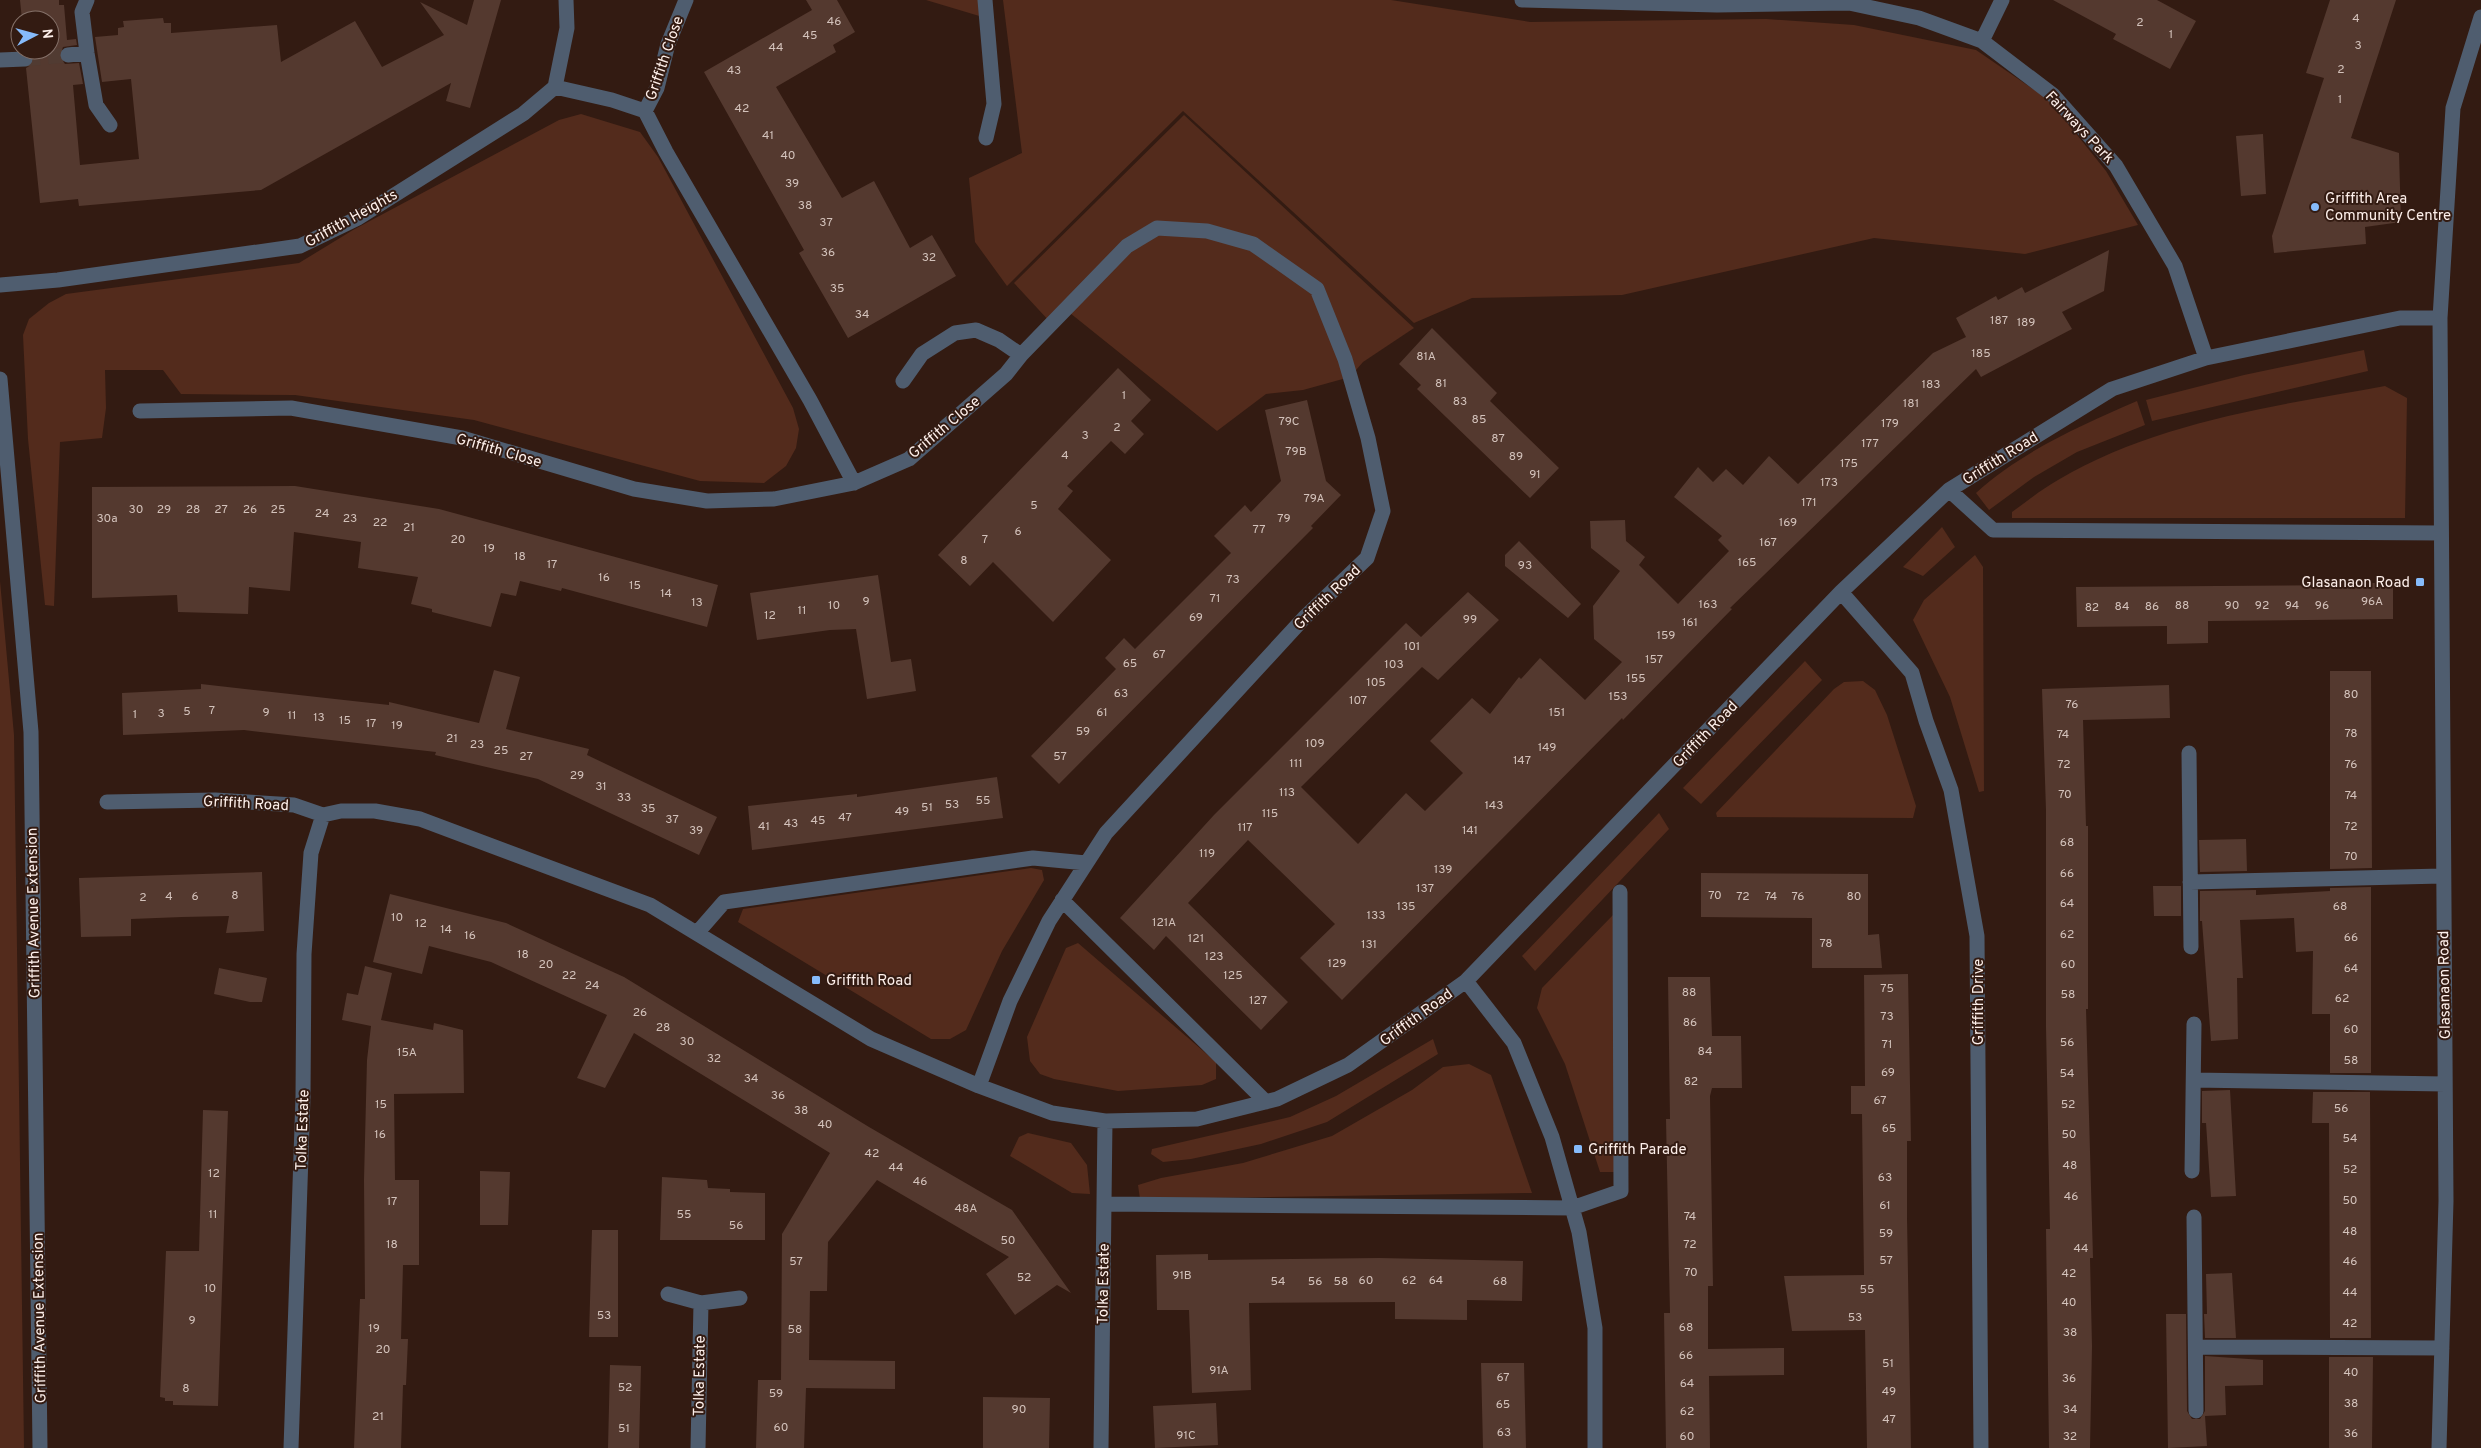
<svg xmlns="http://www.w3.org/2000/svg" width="2481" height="1448" font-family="Overpass,sans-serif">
<rect width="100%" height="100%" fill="#331b12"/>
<path fill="#532b1c" d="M926,0H984L986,18Z
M1003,0H1391L1530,22L1766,19L1854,25L1976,50L2049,100L2106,171L2138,225L2025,254L1874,238L1622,295L1472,298L1414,323L1183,111L1007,286L975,242L969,178L1022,153Z
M581,114L640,132L658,157L793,408L799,429L796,448L786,466L764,483L700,481L474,420L295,395L181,394L163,370H105L106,408L102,438L60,442L54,606L45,605L28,439L23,335L29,319L49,303L66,294L299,263L353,230L559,120Z
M1184,115L1414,328L1363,362L1350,377L1303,390L1266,394L1217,431L1065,309L1051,323L1014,283Z
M2364,350L2368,371L2152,421L2146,400L2244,375Z
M2385,386L2407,398L2405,518H2012V512C2027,501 2042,489 2058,480C2156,422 2275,406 2385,386Z
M2137,401L2145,425L2077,452L2034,477L1989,510L1976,493C2022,451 2080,426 2137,401Z
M1942,527L1955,547L1923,576L1903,567Z
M1975,555L1983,567L1984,791L1979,792L1950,697L1913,620L1924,600Z
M0,581L14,735L24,1448H0Z
M1805,661L1822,680L1701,804L1683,788Z
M1863,681L1875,690L1887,715L1916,806L1913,818L1717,817L1716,813L1834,689L1844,682Z
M1659,813L1669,829L1535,971L1522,956Z
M1031,868L1042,870L1044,880L1002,951L966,1030L950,1039H931L738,922L743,909Z
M1613,915L1616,1172H1600L1565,1064L1537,1008L1542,988Z
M1078,943L1216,1062V1079L1202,1085L1118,1091L1054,1079L1040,1074L1030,1061L1027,1037L1066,948Z
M1433,1039L1438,1054L1327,1122L1261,1144L1191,1159L1163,1162L1151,1154L1152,1149L1290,1117L1336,1096Z
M1469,1064L1491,1075L1532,1193L1140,1199L1138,1185L1161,1178L1243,1163L1332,1136L1412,1090L1443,1067Z
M1028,1133L1071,1143L1087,1165L1090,1194L1072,1193L1010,1156L1019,1137Z"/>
<path fill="#54392f" d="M20,0H59V5H64L67,40L76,39L77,45L63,47L59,56L65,64L79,63L83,84L73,85L80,165L139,159L131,79L102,82L95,37L118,35V28L124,27L123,21L163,18L164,23H171V33L277,25L281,62L355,21L382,67L444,35L420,2L467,25L474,0H501L470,108L446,101L451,83L261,190L79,206L78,199L40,203L26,68L33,64L34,58L33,54L27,50H50V20H22Z
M806,0H837L855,32L833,45L836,52L776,87L842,198L874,181L910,248L932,235L956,276L848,338L799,253L804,250L704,72L812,10Z
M2053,0H2157L2196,21L2170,69L2113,39L2116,34Z
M2330,0H2396L2351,138L2399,153L2401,222L2365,227L2366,244L2274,253L2272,236L2324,78L2306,73Z
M2263,134L2266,194L2241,196L2236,136Z
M2109,250L2104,291L2062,312L2072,329L1981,377L1976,369L1730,608L1732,609L1623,720L1622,718L1342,1000L1300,958L1335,924L1248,840L1188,903L1288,1002L1261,1030L1166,936L1154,950L1120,918L1214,815L1406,623L1421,637L1468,592L1499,620L1438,680L1422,667L1301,787L1358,844L1406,793L1425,811L1463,773L1430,741L1472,698L1490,714L1519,677L1521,679L1540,658L1585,700L1622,662L1594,639L1593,606L1620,571L1591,548L1590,521L1625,520L1626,541L1645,557L1639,565L1678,604L1729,551L1718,540L1722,536L1674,497L1698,467L1713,482L1726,469L1743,485L1769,456L1798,484L1933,353L1966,337L1956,318L1996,296L1998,300L2022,287L2025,293Z
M1432,328L1497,393L1490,401L1559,468L1530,498L1417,389L1421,385L1399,364Z
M1118,368L1151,400L1131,421L1144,434L1125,454L1111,441L1067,486L1073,491L1058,509L1111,560L1053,622L993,562L970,586L938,555Z
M1307,400L1326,481L1341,495L1311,526L1313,528L1059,784L1031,756L1116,669L1105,658L1124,638L1135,649L1231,553L1214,536L1245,505L1251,512L1281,481L1265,410Z
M295,486L439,509L718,585L707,627L562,588L561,591L520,581L516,596L501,593L491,627L432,612V609L411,604L418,577L358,568L361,542L294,532L290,591L249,587L248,614L178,612L177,595L92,598V487Z
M1519,541L1581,604L1568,618L1505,566V555Z
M878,575L891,662L911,659L916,691L867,699L856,629L830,630L757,640L750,593Z
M2351,583H2393V619L2208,621V643L2167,644V626L2077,627L2076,587L2351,585Z
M494,670L520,677L506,729L589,749L587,755L717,817L699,855L538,779L435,755L436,752L244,730L123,735L122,693L201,689V684L389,705V702L479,723Z
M2330,671H2371L2372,868L2330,869Z
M2169,685L2170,718L2083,720L2086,826H2088V1009H2086L2093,1258H2090L2092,1346L2090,1448H2049L2046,1229H2050L2046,1027V810L2042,689Z
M997,777L1003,818L752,850L748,806L857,794V797Z
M2246,839L2247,871L2200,872L2199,840Z
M262,872L264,931L226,933L229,916L182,917L131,919V936L81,937L79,878Z
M1701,873L1868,874V935L1879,934L1882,968H1812V918L1701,917Z
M2153,886H2181V916H2154Z
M2371,887V1073H2330V1014H2312L2313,951L2296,952L2294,918L2240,920L2243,978H2237L2238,1039L2211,1041L2202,921H2200V891L2256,890V895L2330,891V888Z
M390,894L506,923L624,977L869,1127L1012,1210L1071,1293L1057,1285L1015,1315L986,1274L1009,1257L877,1180L828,1242L827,1291H810L809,1360L895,1361V1389L806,1388L804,1448H756L758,1380H781L782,1234L830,1153L634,1033L605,1088L577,1078L607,1015L491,962L429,946L422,974L373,962Z
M365,966L392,973L381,1020L433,1030L434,1023L463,1030L464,1093L394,1094L395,1180H419V1265H403L401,1339H408L406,1385H403L401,1448H354L360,1299H365L364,1180L367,1060L371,1026L342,1020L347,993L358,995Z
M219,968L267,978L262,1002H250L214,994Z
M1908,974L1911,1141H1907V1218L1911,1448H1867L1865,1330L1792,1331L1784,1276L1864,1275L1862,1114H1851V1086H1865L1864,975Z
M1668,977H1710L1712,1036H1741L1742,1088H1712L1710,1096L1713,1286H1708V1349L1784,1348V1375L1709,1376L1710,1448H1666L1664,1313H1670L1666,1119H1670Z
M2230,1090L2236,1196L2211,1197L2206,1123H2202V1091Z
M2313,1092H2370L2371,1338H2330L2329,1123H2312Z
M203,1110L228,1111L218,1406L173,1405V1401H165V1398L160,1397L166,1251H199Z
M480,1171L510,1172L508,1225H480Z
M662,1177L707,1180L708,1188L730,1189V1192L765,1193V1240H660Z
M592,1230H618V1337H589Z
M1208,1254V1260L1379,1258L1523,1261L1522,1301L1467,1300V1320L1395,1319V1302L1249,1303L1251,1390L1192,1393L1189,1310H1157L1156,1255Z
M2232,1273L2236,1338H2205L2204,1314H2207L2206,1274Z
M2166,1314H2186L2187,1411L2192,1419H2200L2205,1411V1356L2263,1360V1385L2225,1386L2226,1415L2205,1416L2207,1446L2168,1448Z
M2329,1357H2373L2372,1448H2329Z
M1481,1363H1524L1526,1448H1483Z
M610,1365L641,1366L639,1448H608Z
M983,1397L1050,1398L1049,1448H983Z
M1216,1403L1218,1445L1155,1448L1153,1406Z"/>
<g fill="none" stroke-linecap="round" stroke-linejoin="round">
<path stroke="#513b32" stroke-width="15" stroke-dasharray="15 8" stroke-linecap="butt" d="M25,59L68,55"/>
<path stroke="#4f5d6f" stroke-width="15" d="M87,0L82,12L87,53L96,105L110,125
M985,0L994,104L986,138
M1522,0L1717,5L1849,3L1919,18L1982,41L2053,95L2116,166L2175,266L2206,358
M1982,41L2002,0
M68,55L87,53
M0,60L25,59
M555,87L612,100L645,111
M645,111L666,152L810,400L854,483
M645,111L657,88L668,44L686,0
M0,285L58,280L300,246L358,218L523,114L555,87L567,28L566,0
M0,379L31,732L40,1448
M903,381L922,354L955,333L976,330L999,340L1021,355
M140,411L291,408L462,438L634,489L707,501L774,499L854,483L909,459L1006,374L1021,355L1127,246L1157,228L1207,231L1253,244L1317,289L1345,359L1368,438L1383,511L1367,558L1304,618L1106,833L1049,921L1010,1001L979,1086
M1949,490L1993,530L2441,533
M1841,592L1912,673L1926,721L1951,790L1977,936L1981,1448
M2189,753L2191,947
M107,802L215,800L294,805L323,815L341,811H375L420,819L650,905L871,1039L979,1086L1052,1113L1105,1121L1197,1119L1277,1099L1348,1065L1466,981L1841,592L1949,490L2112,389L2206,358L2400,318H2440
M2190,882L2442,876
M1062,900L1266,1102
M697,933L724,902L1033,858L1086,863
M1466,981L1514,1043L1552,1137L1579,1232L1595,1328V1448
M2194,1080L2445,1084
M2192,1171L2194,1024
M1105,1204L1572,1208L1621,1191L1620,892
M2194,1217L2196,1411
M668,1294L701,1303L740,1298
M2196,1347L2442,1348
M291,1448L303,1097L304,954L311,853L323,815
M698,1448L701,1303
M1101,1448L1105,1121
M2439,1448L2446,1201L2440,318L2453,108L2481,17"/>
</g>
<g fill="#86bbfb" stroke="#331b12" stroke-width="2">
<circle cx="2315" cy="207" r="5"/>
<rect x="2415" y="577" width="10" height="10" rx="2.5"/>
<rect x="811" y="975" width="10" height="10" rx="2.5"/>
<rect x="1573" y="1144" width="10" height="10" rx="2.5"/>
</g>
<g text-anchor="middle" stroke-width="4" stroke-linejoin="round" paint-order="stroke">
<g font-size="12" fill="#d3c2bb">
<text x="2356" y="22">4</text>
<text x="834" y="25">46</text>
<text x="2140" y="26">2</text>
<text x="2171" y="38">1</text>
<text x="810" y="39">45</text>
<text x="2358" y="49">3</text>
<text x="776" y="51">44</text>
<text x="2341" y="73">2</text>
<text x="734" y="74">43</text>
<text x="2340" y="103">1</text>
<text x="742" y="112">42</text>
<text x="768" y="139">41</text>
<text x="788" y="159">40</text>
<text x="792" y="187">39</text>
<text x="805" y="209">38</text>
<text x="826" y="226">37</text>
<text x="828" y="256">36</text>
<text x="929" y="261">32</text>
<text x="837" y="292">35</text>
<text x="862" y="318">34</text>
<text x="1999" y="324">187</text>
<text x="2026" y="326">189</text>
<text x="1981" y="357">185</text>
<text x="1426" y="360">81A</text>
<text x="1441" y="387">81</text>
<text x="1931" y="388">183</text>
<text x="1124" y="399">1</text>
<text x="1460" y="405">83</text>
<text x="1911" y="407">181</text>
<text x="1479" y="423">85</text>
<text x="1289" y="425">79C</text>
<text x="1890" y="427">179</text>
<text x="1117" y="431">2</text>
<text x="1085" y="439">3</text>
<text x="1498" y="442">87</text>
<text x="1870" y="447">177</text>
<text x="1296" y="455">79B</text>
<text x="1065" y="459">4</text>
<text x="1516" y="460">89</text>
<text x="1849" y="467">175</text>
<text x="1535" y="478">91</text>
<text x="1829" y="486">173</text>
<text x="1314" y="502">79A</text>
<text x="1809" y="506">171</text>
<text x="1034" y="509">5</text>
<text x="136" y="513">30</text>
<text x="164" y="513">29</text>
<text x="193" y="513">28</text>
<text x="221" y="513">27</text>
<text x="250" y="513">26</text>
<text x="278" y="513">25</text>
<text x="322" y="517">24</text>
<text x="107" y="522">30a</text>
<text x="350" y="522">23</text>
<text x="1284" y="522">79</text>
<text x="380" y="526">22</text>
<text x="1788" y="526">169</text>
<text x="409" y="531">21</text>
<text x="1259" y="533">77</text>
<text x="1018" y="535">6</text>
<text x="458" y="543">20</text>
<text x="985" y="543">7</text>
<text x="1768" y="546">167</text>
<text x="489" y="552">19</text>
<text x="520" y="560">18</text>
<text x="964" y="564">8</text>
<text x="1747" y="566">165</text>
<text x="552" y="568">17</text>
<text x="1525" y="569">93</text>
<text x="604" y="581">16</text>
<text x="1233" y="583">73</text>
<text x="635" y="589">15</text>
<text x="666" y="597">14</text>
<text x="1215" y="602">71</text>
<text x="866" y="605">9</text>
<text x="2372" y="605">96A</text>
<text x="697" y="606">13</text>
<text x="1708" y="608">163</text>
<text x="834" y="609">10</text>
<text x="2182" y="609">88</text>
<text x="2232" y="609">90</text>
<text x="2262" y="609">92</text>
<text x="2292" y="609">94</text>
<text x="2322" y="609">96</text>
<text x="2122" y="610">84</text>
<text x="2152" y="610">86</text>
<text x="2092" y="611">82</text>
<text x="802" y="614">11</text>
<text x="770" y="619">12</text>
<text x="1196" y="621">69</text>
<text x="1470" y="623">99</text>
<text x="1690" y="626">161</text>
<text x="1666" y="639">159</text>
<text x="1412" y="650">101</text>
<text x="1159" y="658">67</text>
<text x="1654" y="663">157</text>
<text x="1130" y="667">65</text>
<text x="1394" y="668">103</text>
<text x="1636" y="682">155</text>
<text x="1376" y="686">105</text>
<text x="1121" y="697">63</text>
<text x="2351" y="698">80</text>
<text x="1618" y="700">153</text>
<text x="1358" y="704">107</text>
<text x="2072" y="708">76</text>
<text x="212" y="714">7</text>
<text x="187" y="715">5</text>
<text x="266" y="716">9</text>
<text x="1102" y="716">61</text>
<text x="1557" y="716">151</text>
<text x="161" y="717">3</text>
<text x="135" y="718">1</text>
<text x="292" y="719">11</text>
<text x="319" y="721">13</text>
<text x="345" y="724">15</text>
<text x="371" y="727">17</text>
<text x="397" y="729">19</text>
<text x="1083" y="735">59</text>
<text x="2351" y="737">78</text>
<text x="2063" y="738">74</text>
<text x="452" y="742">21</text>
<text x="1315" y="747">109</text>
<text x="477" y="748">23</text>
<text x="1547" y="751">149</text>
<text x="501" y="754">25</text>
<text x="526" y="760">27</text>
<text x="1060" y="760">57</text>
<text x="1522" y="764">147</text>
<text x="1296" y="767">111</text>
<text x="2064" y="768">72</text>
<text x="2351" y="768">76</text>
<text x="577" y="779">29</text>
<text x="601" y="790">31</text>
<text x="1287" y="796">113</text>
<text x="2065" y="798">70</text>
<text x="2351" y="799">74</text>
<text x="624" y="801">33</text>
<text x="983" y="804">55</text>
<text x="952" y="808">53</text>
<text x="1494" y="809">143</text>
<text x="927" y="811">51</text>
<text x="648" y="812">35</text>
<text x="902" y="815">49</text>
<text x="1270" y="817">115</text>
<text x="845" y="821">47</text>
<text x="672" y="823">37</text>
<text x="818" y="824">45</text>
<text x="791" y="827">43</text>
<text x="764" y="830">41</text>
<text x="2351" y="830">72</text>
<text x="1245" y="831">117</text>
<text x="696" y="834">39</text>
<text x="1470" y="834">141</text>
<text x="2067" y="846">68</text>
<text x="1207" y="857">119</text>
<text x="2351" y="860">70</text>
<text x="1443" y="873">139</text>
<text x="2067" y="877">66</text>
<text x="1425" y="892">137</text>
<text x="235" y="899">8</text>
<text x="1715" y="899">70</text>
<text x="169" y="900">4</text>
<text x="195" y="900">6</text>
<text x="1743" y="900">72</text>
<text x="1771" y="900">74</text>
<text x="1798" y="900">76</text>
<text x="1854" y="900">80</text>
<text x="143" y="901">2</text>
<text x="2067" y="907">64</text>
<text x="1406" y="910">135</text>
<text x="2340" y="910">68</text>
<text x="1376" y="919">133</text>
<text x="397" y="921">10</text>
<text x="1164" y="926">121A</text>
<text x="421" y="927">12</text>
<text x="446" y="933">14</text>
<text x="2067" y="938">62</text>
<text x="470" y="939">16</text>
<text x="2351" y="941">66</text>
<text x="1196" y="942">121</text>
<text x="1826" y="947">78</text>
<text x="1369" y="948">131</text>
<text x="523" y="958">18</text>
<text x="1214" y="960">123</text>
<text x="1337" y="967">129</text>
<text x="546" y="968">20</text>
<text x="2068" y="968">60</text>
<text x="2351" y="972">64</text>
<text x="569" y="979">22</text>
<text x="1233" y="979">125</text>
<text x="592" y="989">24</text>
<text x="1887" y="992">75</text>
<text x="1689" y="996">88</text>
<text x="2068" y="998">58</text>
<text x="2342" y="1002">62</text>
<text x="1258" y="1004">127</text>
<text x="640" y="1016">26</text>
<text x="1887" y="1020">73</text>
<text x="1690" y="1026">86</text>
<text x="663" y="1031">28</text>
<text x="2351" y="1033">60</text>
<text x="687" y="1045">30</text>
<text x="2067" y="1046">56</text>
<text x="1887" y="1048">71</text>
<text x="1705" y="1055">84</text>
<text x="407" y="1056">15A</text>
<text x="714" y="1062">32</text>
<text x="2351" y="1064">58</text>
<text x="1888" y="1076">69</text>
<text x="2067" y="1077">54</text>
<text x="751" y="1082">34</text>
<text x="1691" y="1085">82</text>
<text x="778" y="1099">36</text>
<text x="1880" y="1104">67</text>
<text x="381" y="1108">15</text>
<text x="2068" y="1108">52</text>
<text x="2341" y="1112">56</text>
<text x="801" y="1114">38</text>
<text x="825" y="1128">40</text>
<text x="1889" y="1132">65</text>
<text x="380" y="1138">16</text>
<text x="2069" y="1138">50</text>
<text x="2350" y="1142">54</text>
<text x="872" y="1157">42</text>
<text x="2070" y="1169">48</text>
<text x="896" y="1171">44</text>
<text x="2350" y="1173">52</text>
<text x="214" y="1177">12</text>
<text x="1885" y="1181">63</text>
<text x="920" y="1185">46</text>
<text x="2071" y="1200">46</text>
<text x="2350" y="1204">50</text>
<text x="392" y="1205">17</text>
<text x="1885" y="1209">61</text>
<text x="966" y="1212">48A</text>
<text x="213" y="1218">11</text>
<text x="684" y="1218">55</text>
<text x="1690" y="1220">74</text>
<text x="736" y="1229">56</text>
<text x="2350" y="1235">48</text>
<text x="1886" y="1237">59</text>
<text x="1008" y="1244">50</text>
<text x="392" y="1248">18</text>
<text x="1690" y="1248">72</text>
<text x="2081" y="1252">44</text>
<text x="1886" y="1264">57</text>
<text x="796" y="1265">57</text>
<text x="2350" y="1265">46</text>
<text x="1691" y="1276">70</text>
<text x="2069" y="1277">42</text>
<text x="1182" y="1279">91B</text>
<text x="1024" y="1281">52</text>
<text x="1366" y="1284">60</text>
<text x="1409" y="1284">62</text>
<text x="1436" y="1284">64</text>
<text x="1278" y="1285">54</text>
<text x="1315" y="1285">56</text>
<text x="1341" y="1285">58</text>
<text x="1500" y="1285">68</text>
<text x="210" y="1292">10</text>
<text x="1867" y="1293">55</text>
<text x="2350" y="1296">44</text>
<text x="2069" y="1306">40</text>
<text x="604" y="1319">53</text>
<text x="1855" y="1321">53</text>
<text x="192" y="1324">9</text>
<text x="2350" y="1327">42</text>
<text x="1686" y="1331">68</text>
<text x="374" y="1332">19</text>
<text x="795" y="1333">58</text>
<text x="2070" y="1336">38</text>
<text x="383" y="1353">20</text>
<text x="1686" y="1359">66</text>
<text x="1888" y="1367">51</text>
<text x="1219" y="1374">91A</text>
<text x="2351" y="1376">40</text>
<text x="1503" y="1381">67</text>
<text x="2069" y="1382">36</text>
<text x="1687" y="1387">64</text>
<text x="625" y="1391">52</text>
<text x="186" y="1392">8</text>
<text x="1889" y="1395">49</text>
<text x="776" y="1397">59</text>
<text x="2351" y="1407">38</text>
<text x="1503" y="1408">65</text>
<text x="1019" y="1413">90</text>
<text x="2070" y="1413">34</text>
<text x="1687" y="1415">62</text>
<text x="378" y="1420">21</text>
<text x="1889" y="1423">47</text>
<text x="781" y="1431">60</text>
<text x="624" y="1432">51</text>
<text x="1504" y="1436">63</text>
<text x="2351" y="1437">36</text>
<text x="1186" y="1439">91C</text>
<text x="1687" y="1440">60</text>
<text x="2070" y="1440">32</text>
</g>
<g font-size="15" fill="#fdefea" stroke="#331b12">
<text transform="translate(664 58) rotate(-71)" y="5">Griffith Close</text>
<text transform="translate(2080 127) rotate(47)" y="5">Fairways Park</text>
<text transform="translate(351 218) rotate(-29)" y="5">Griffith Heights</text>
<text transform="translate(944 427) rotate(-40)" y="5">Griffith Close</text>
<text transform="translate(499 450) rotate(16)" y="5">Griffith Close</text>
<text transform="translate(2000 458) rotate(-32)" y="5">Griffith Road</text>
<text transform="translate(1327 597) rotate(-44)" y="5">Griffith Road</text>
<text transform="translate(1705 734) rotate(-46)" y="5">Griffith Road</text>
<text transform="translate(246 803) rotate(3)" y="5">Griffith Road</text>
<text transform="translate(33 913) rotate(-91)" y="5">Griffith Avenue Extension</text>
<text transform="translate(2444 985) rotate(-91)" y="5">Glasanaon Road</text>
<text transform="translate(1978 1002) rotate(-90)" y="5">Griffith Drive</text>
<text transform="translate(1416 1017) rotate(-36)" y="5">Griffith Road</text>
<text transform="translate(302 1130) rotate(-88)" y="5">Tolka Estate</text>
<text transform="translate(1103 1284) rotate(-89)" y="5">Tolka Estate</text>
<text transform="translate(39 1318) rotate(-91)" y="5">Griffith Avenue Extension</text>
<text transform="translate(699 1376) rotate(-89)" y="5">Tolka Estate</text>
</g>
<g font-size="15" fill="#fdefea" stroke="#331b12" text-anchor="start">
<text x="2325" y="203">Griffith Area<tspan x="2325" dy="17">Community Centre</tspan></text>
<text x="2410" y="587" text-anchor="end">Glasanaon Road</text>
<text x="826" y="985">Griffith Road</text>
<text x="1588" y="1154">Griffith Parade</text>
</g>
</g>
<g transform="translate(35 35) rotate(84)"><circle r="24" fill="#331b12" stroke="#847068"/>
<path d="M0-4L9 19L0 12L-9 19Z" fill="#86bbfb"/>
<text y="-8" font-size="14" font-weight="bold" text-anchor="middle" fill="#fdefea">N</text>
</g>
</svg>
